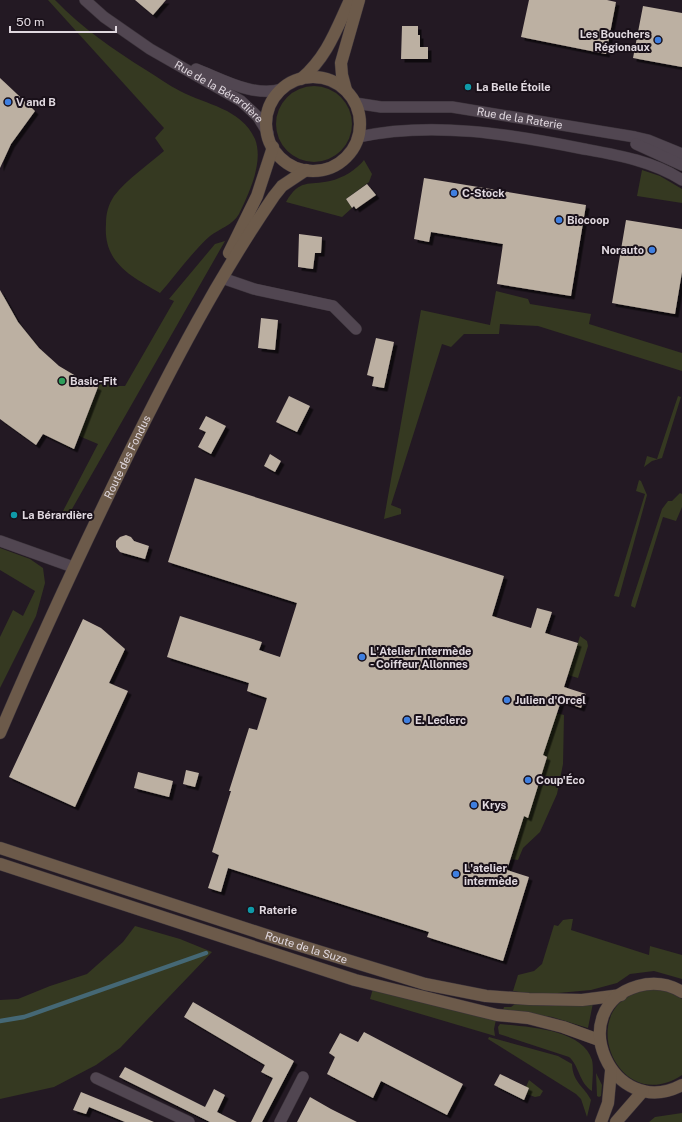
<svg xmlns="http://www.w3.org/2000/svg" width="682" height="1122" font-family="'Public Sans',sans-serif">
<defs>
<filter id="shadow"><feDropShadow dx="3.5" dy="3.5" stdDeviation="0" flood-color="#0009"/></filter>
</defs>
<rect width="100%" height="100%" fill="#231923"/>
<path fill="#353921" d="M48,0H55C82,28 114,50 146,70C158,77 168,85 180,91C206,105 241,108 255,139C264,162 249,193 239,214C233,225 219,229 210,236C192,252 176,275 160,293C131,276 103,263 106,224C106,214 108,205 114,196C127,179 148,165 164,151L155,138L164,128Z
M276 124a38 38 0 1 1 76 0a38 38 0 1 1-76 0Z
M364,160L372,174L369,182L346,199L352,208L342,217L286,202C300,178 308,186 330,181C343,178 356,170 364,160Z
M642,170L660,176L682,189V203L637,196Z
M225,241L68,516L63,511L98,444L79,436L102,378L118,386H125L174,301L169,299L215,244Z
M496,291L528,299L530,304L591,314L589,324L682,353V371L538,326L500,324L499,334H464L451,347L442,344L391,505L401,509V514L384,519L421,310L490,325Z
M678,396L681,397L662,458L652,461L644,467L647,456L657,459Z
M639,480L641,481L647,495L619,597L614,596L645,494L636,491Z
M680,493L682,494V507L676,521L663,517L635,608L631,606L632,601L662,509L668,501H672Z
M0,548L30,559L43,568L45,583L36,616L0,688V637L13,610L23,616L35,591L0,570Z
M580,636L587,641L588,646L578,678L568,675Z
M556,713L564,715L563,764L557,794L540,832L523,848L518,860L511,859L524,816L528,817L547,757L543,755Z
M570,919H573L571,930L649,955L650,946L682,955V979L654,971L630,974L617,983L591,990L536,995L513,991L518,975L534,971L542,964L554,925L558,926L563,920Z
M135,926L180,939L212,952L120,1048L96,1065L54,1087L0,1099V1000L18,999L50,986L87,974L123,942Z
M374,985L497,1015L494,1029L495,1036L370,999Z
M654,989L669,992L682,999V1075C614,1120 569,996 654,989Z
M593,1003L588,1028L552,1017L503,1010L504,1007H511L515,1004L551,1006Z
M500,1024C527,1027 583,1029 592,1060C594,1069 592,1082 592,1091C579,1083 579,1065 569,1057L499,1034L498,1027Z
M489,1037L558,1056L572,1064C573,1083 584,1086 591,1100L587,1117L581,1099L576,1094L488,1039Z
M596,1073L602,1085L601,1096L599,1097L597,1096Z
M529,1080L543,1091L540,1096L535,1097L527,1094L529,1089L526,1087Z
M682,1113V1122H649L655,1117Z"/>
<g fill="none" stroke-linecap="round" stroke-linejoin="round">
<path stroke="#456875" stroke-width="4.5" d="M0,1021L24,1017L206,953"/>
</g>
<path fill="#bcb0a2" filter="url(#shadow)" d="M135,0H166L153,15Z
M529,0H607L616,2L606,54L521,37Z
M643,6L682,13V67L633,58Z
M402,26H418V35H420V47H428V59H401Z
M0,78L35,111L11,144L0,168Z
M424,178L586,205L571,296L497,284L503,244L431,232L429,242L414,239Z
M367,184L376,195L356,209L354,206L352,208L346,199Z
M626,220L682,229V272L675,314L612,303Z
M299,234L322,237L321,253H315L313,269L298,267Z
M0,290L18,322L39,348L59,366L81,379L98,387L74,449L43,434L36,445L0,419Z
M261,318L278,320L275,350L258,348Z
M376,338L394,342L384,388L372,386L374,377L367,375Z
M289,396L310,406L297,432L276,422Z
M206,416L226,426L211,454L198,447L206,432L199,429Z
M270,454L281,461L275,472L264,466Z
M195,478L504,576L492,616L531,628L537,608L552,612L545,633L578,643L564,687L586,694L581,708L561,701L543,755L547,757L528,818L524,816L507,870L529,877L503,961L427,937L429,932L228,868L221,892L208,888L219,855L212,852L231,791H229L249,728L257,730L267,698L247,691L249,683L167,657L180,616L262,642L259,650L280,657L297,603L168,562Z
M126,535L131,537L134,541L149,546L145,559L120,552L116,547V541L120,537Z
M83,619L101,628L125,649L109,683L128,691L75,807L9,777Z
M186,770L199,773L195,787L183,784Z
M138,772L173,781L169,797L134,788Z
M193,1002L294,1061L262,1122H251L273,1078L261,1072L265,1065L184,1017Z
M364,1032L463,1084L447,1115L381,1081L373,1098L327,1074L335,1057L329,1053L340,1033L358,1042Z
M125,1067L205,1107L214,1089L225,1095L217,1112L237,1122H210L119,1077Z
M500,1074L529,1088L524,1100L494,1085Z
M81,1092L130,1112L154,1122H125L89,1107L86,1114L73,1110Z
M310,1097L331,1109L357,1122H297Z"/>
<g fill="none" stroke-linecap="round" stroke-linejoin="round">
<defs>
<g id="street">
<path id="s1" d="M85,0L104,17L150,49L241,101L258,117L268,133"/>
<path d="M196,69C222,79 254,98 282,89"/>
<path id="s2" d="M355,103L381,107H452L635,137L648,140L682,154"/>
<path d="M358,137C432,121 510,134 584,149C617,155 653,161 682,180"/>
<path d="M636,144L682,165"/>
<path d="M222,278L254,289L333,306L356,329"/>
<path d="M0,541L73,567"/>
<path d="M96,1078L189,1122"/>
<path d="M280,1122L303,1077"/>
</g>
<g id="secondary">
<circle cx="313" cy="124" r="47"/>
<path d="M301,79C327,57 336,30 350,0"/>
<path d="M346,90L342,75L341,63L359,0"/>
<path d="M229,253L257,196L273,147"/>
<path id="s3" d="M0,733C40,639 83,547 128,455C172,366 218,278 274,196L282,186L306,170"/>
<path id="s4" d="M0,848L272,937L425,984L486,996L529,999L582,1000L621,995"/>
<path d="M0,864L355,980L497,1015L528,1018L563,1027L599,1040"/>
<path d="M682,992C669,984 653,982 638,986C562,1008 612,1122 682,1085"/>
<path d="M601,1122L608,1103L611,1071"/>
<path d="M616,1122L643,1091"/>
</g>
</defs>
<use href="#street" stroke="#3b333a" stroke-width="12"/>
<use href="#secondary" stroke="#3b333a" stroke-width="13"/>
<use href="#street" stroke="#514651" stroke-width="11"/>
<use href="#secondary" stroke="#6c5a4a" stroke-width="12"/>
</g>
<g fill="#3f7fe0" stroke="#191019" stroke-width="1.5">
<circle cx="658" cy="40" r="4"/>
<circle cx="8" cy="102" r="4"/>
<circle cx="454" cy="193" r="4"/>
<circle cx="559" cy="220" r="4"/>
<circle cx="652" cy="250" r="4"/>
<circle cx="362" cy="657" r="4"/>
<circle cx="507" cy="700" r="4"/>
<circle cx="407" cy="720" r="4"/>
<circle cx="528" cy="780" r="4"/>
<circle cx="474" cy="805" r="4"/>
<circle cx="456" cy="874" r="4"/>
</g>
<g fill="#0f9aa8" stroke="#191019" stroke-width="1.5">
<circle cx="468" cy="87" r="4"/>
<circle cx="14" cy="515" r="4"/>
<circle cx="251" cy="910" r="4"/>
</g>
<circle fill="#2e9e5b" stroke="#191019" stroke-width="1.5" cx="62" cy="381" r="4"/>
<g text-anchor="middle" stroke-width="4" stroke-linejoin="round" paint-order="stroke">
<g font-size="11" font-weight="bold" fill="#e0d8df" stroke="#191019" text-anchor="start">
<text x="650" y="38" text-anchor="end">Les Bouchers<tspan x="650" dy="13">Régionaux</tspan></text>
<text x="476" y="91">La Belle Étoile</text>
<text x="16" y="106">V and B</text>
<text x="462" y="197">C-Stock</text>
<text x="567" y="224">Biocoop</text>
<text x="644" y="254" text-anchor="end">Norauto</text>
<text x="70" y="385">Basic-Fit</text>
<text x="22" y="519">La Bérardière</text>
<text x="370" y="655">L'Atelier Intermède<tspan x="370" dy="13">- Coiffeur Allonnes</tspan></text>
<text x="515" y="704">Julien d'Orcel</text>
<text x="415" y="724">E. Leclerc</text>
<text x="536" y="784">Coup'Éco</text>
<text x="482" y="809">Krys</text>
<text x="464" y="872">L'atelier<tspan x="464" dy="13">intermède</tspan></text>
<text x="259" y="914">Raterie</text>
</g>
<g font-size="11" fill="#e0d8df" stroke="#191019">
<text dy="4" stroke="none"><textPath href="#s1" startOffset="163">Rue de la Bérardière</textPath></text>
<text dy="4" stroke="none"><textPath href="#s2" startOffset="166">Rue de la Raterie</textPath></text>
<text dy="4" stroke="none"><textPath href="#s3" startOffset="304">Route des Fondus</textPath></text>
<text dy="4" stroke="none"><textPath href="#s4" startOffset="322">Route de la Suze</textPath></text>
</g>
</g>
<path d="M10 26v6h106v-6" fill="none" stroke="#e0d8df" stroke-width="2"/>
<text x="16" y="26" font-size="12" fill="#e0d8df" stroke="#191019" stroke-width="3" paint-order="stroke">50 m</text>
</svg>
